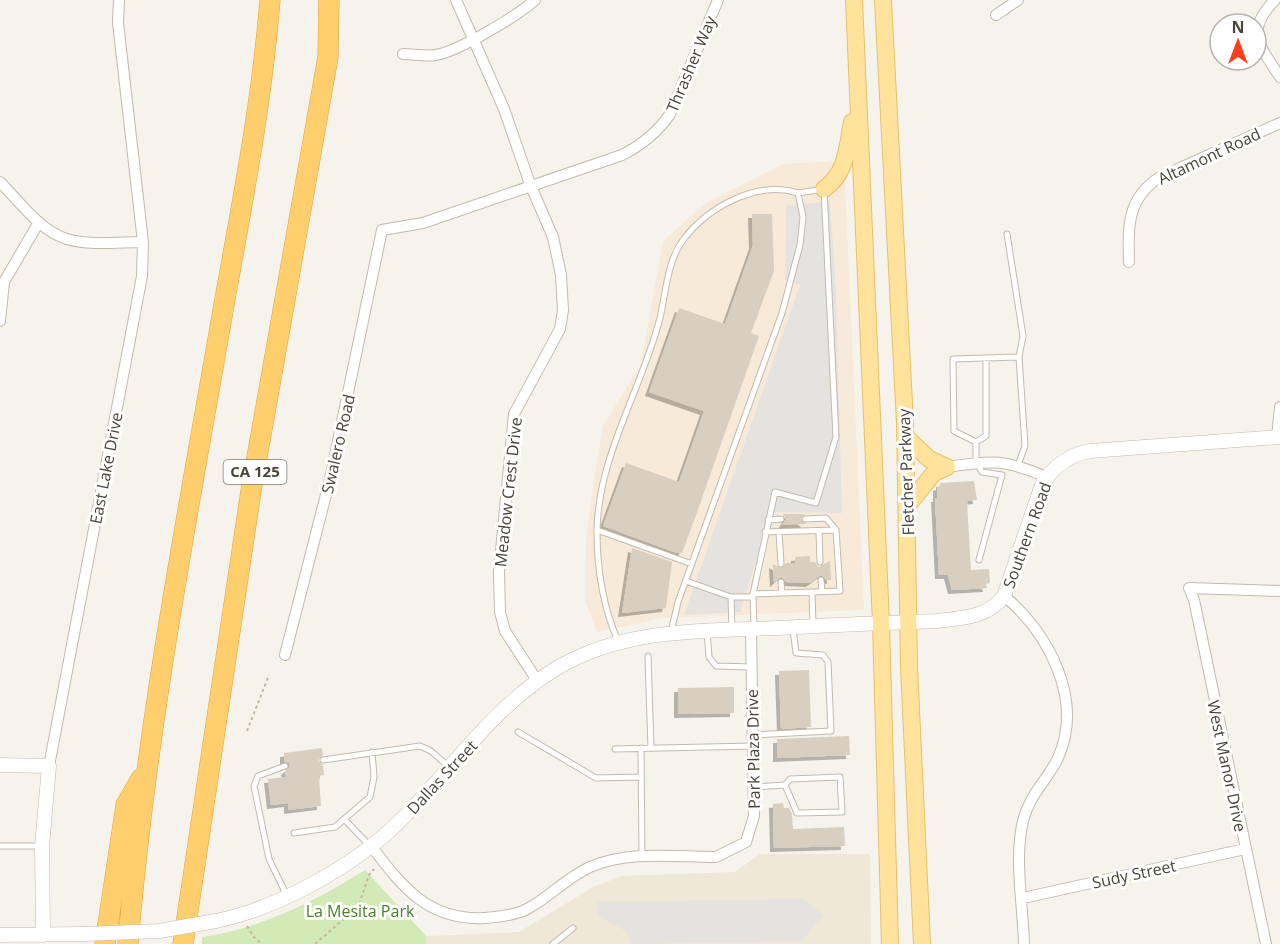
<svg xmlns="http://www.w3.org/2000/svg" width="1280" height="944" font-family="'Open Sans',sans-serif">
<defs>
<filter id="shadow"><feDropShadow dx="-4" dy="4" stdDeviation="0" flood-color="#0004"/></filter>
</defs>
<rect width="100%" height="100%" fill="#f6f3ec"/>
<path fill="#f7ead8" d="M834,161L845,182L864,610L663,618L597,632L585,600L586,539L596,466L603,426L641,364L663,241L706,203L783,164Z"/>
<path fill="#efe8d6" d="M760,854H870L871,944H426V936L519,932L595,886L622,876L735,872Z"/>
<path fill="#d2eab5" d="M365,870L426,936V944H202V937C261,929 315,901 365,870Z"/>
<path fill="#e5e3e0" d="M830,201L836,291L842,513L771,512L740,612L684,615L800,285L785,280L786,206Z
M804,899L823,915L802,941L631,944L626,931L597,916L598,902Z"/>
<path fill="#d8cfc1" filter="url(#shadow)" d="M752,214H772L774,271L751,333L759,336L695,518L682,553L674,552L603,526L626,463L679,482L704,411L649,392L679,308L725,324L753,245Z
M974,481L977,500L967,501L971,570L989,569L990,583L986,584L987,588L952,590L948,575H939L935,498H937V487L940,486V483Z
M783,514H805L800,519L806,524L782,525L786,519Z
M632,548L672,562L666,608L622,613Z
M810,556V562H815L818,567L830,561L831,580H826L821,575L810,583L786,582L781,577L774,583L773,564L782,569L786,563H795V557Z
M809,670L811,727L781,729L779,671Z
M734,687V713L678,714V688Z
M849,736L850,755L777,758V739Z
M322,748L323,755L318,760L323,765L324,775L319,776L321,806L288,810V803L271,805L268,779L286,777L285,771L290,767L289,763L284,761V753Z
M783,803L784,808H789L792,814L793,829L844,827L845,846L774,848L773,804Z"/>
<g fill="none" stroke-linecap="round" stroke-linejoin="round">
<defs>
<path id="service" d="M1007,234L1023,336L1019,357
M976,442L954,431L953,359L1019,357L1025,446L1018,465
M805,519L826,518L836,530
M768,520L781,519
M597,530L692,564
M819,531L820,562
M779,532L781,564
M979,560L1002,475L982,472L976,462V442L986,436V358
M821,580L822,592
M686,581L731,597H753
M781,582L782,593
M812,592L813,626
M753,594L840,591L836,530L765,532
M731,597L732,629
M707,631L709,657L716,666L752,667
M671,632L678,602L782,313L800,245L803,217L798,193L824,189L836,437L816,503L775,492L753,594L754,627
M618,641C603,607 597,568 597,531C598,456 642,389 660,318C666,292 667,262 683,240C708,207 757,180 798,193
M648,656L651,748
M518,732L596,778L641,777
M753,735L831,731L828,662L823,655L796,653L793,629
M641,748L642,857
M615,749L753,746
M323,760L420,746L431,751L448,766
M285,766L258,776L254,786L269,859L287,896
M753,787L785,785L790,779L840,777L842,812L797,813L785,785
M344,819L370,846
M294,833L335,827L370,797L374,777L372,752
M0,846H40
M553,944L573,928"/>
<path id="minor" d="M456,0L504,109L530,184L553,237L561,275L563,310L560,329L514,414L499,572L500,612L505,631L538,682
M1275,0C1244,31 1260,46 1280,77
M996,15L1018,0
M403,54C413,54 426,57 436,55C459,51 517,16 535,0
M0,182C19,201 40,231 67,239C91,246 118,242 143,242
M1129,262C1128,226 1127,198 1160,177L1280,123
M0,321L4,282L39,222
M1277,437L1280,407
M947,467C991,460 1005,459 1046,477
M1004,596C1049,633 1084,700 1058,758C1047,781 1030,793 1023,821C1014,858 1023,906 1024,944
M285,655L330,479L382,230L423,223L622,155C642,145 657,133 670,114L718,0
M49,766L142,276L143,242L118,23L119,0
M372,847C403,888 429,921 485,918C499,917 517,915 529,908C550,896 568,877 590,867C629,850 675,857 716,857L746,842L754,816L751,629
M1023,898L1245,849
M1266,944L1194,600L1189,588L1280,591"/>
<path id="tertiary" d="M0,765L49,766L42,846L43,935
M216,921C279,908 356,865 401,820C452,769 495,705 557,668C624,628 702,631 778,628C831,625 884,623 937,621C962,618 987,618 1004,596L1042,485C1053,466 1069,455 1090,451L1280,437
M0,935L84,934"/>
<path id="primary" d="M854,0L881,624L890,944
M883,0L905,423L909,667L922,944
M824,189C847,173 847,148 852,122
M905,436L929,459L947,467
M907,506L934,473L947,467"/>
<path id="motorway" d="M105,944L126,805L141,779
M128,944C146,727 188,513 225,299C243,199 262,101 270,0
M183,944L251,491L328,57L329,0"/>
</defs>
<use href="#service" stroke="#c2bbae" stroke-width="7"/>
<use href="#minor" stroke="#c2bbae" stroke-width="12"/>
<use href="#tertiary" stroke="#c2bbae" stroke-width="15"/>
<use href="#primary" stroke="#e6c16a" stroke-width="18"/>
<use href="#motorway" stroke="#e0a43c" stroke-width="21"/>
<path stroke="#c4b79f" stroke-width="2" stroke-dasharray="3 3" stroke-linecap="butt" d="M247,731L269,675
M247,926L254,937L262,944
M315,944L358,907L369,875L374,869"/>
<use href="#service" stroke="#fff" stroke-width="5"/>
<use href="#minor" stroke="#fff" stroke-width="10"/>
<use href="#tertiary" stroke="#fff" stroke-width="14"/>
<use href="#primary" stroke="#ffe39c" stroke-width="16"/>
<use href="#motorway" stroke="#ffcf6e" stroke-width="20"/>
<defs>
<path id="tertiary-bridge" d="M84,934L159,931L216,921"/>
</defs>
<use href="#tertiary-bridge" stroke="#c2bbae" stroke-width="15" stroke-linecap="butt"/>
<use href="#tertiary-bridge" stroke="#fff" stroke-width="14"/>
</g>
<g text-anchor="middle" stroke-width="6" stroke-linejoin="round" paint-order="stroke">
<rect fill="#fff" stroke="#817c74" stroke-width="1.5" x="223.5" y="460" width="63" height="24" rx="4.5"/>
<g font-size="15" font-weight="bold" fill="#4b4439">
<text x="255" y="477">CA 125</text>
</g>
<g font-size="16" fill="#4b4439" stroke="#fff">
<text transform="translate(691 64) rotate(-67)" y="6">Thrasher Way</text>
<text transform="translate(1209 156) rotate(-25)" y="6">Altamont Road</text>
<text transform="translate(338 444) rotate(-77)" y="6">Swalero Road</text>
<text transform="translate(106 468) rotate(-79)" y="6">East Lake Drive</text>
<text transform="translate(906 472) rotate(-92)" y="6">Fletcher Parkway</text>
<text transform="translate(508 492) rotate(-84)" y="6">Meadow Crest Drive</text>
<text transform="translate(1027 535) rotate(-70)" y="6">Southern Road</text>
<text transform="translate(753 749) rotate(-91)" y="6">Park Plaza Drive</text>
<text transform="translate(1227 766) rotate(78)" y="6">West Manor Drive</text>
<text transform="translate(442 777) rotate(-47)" y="6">Dallas Street</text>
<text transform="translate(1134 874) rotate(-12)" y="6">Sudy Street</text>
</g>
<g font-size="16" fill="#4a7f2a" stroke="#fff">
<text x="360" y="917">La Mesita Park</text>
</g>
</g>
<g transform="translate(1238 42)"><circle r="28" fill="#ffffff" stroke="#b7b4b0" stroke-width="1.5"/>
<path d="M0-4.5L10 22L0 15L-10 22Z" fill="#fc3f1d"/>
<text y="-9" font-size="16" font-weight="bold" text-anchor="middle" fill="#4b4439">N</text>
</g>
</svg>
